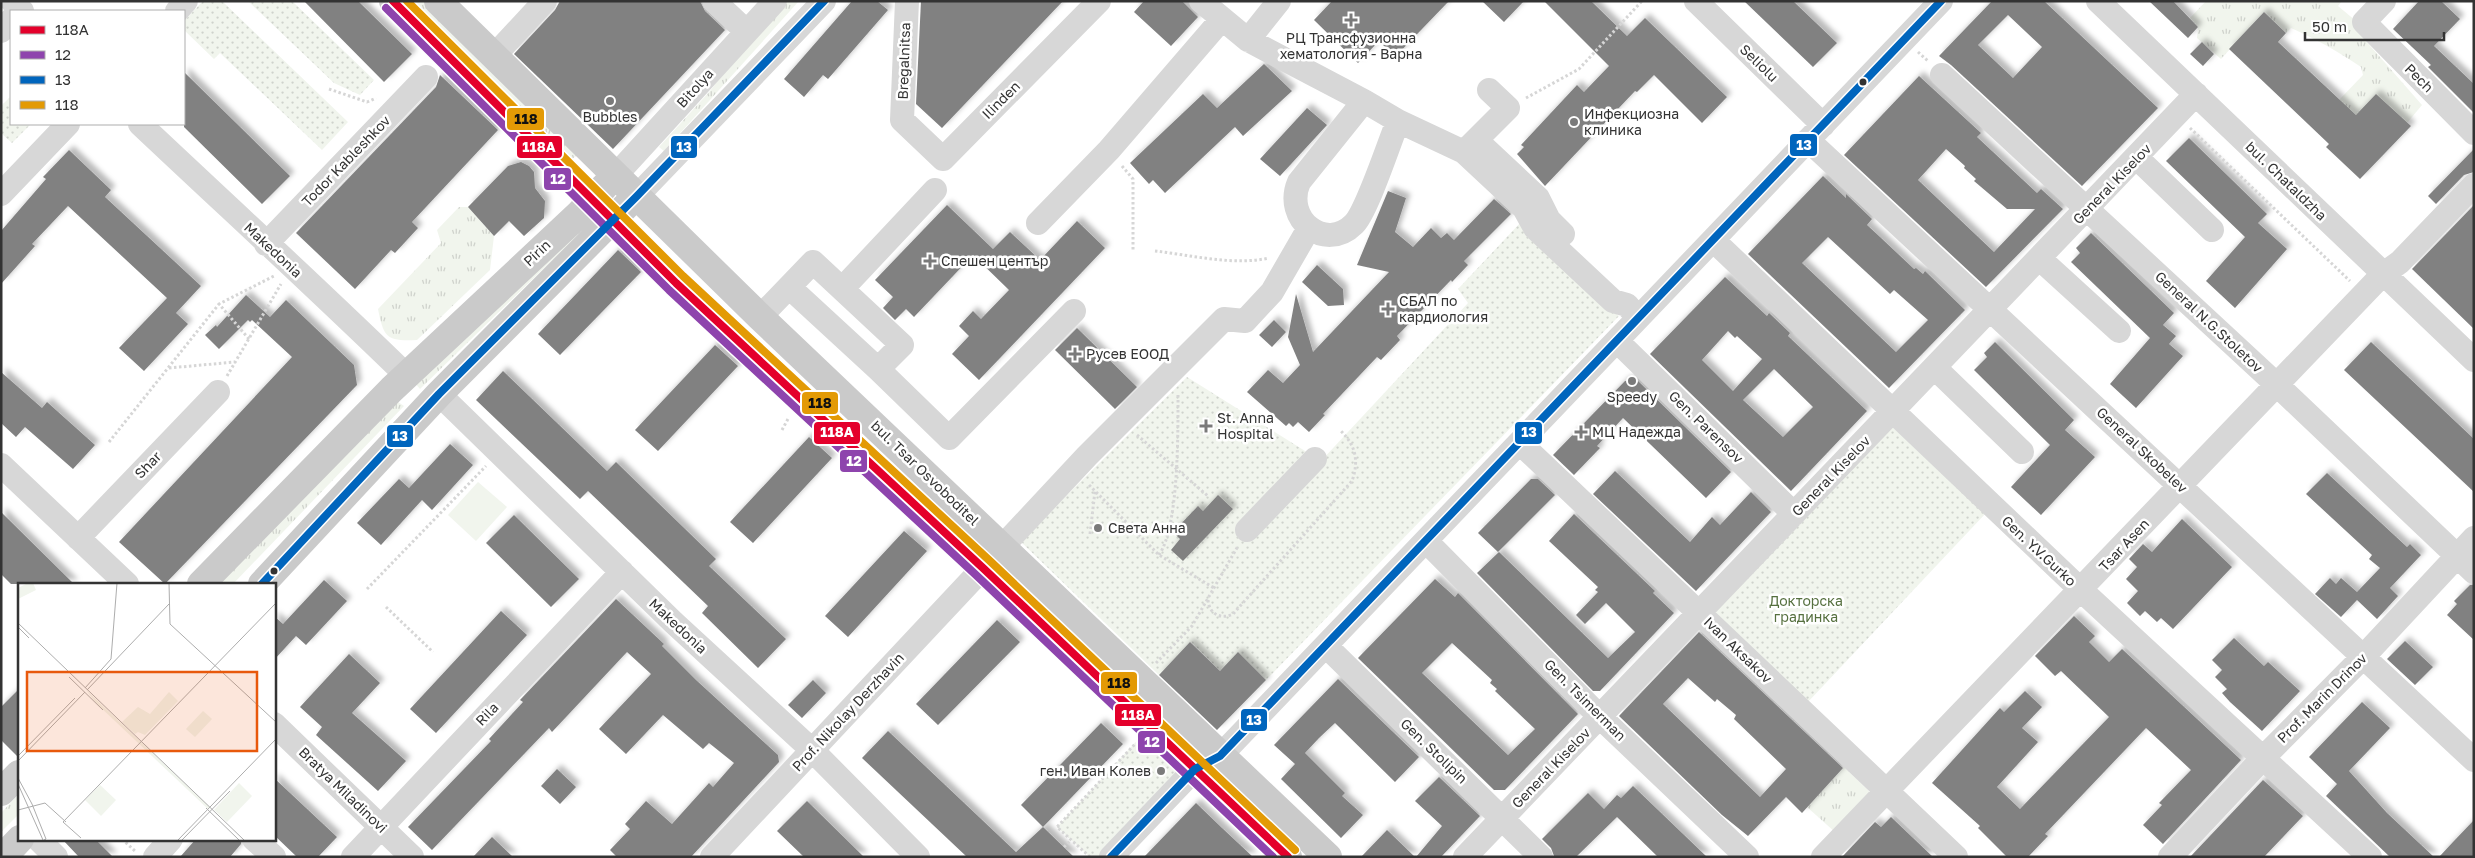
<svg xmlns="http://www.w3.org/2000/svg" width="2475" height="858" font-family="'Golos Text',sans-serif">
<defs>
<pattern id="grass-tufts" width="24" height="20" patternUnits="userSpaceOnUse" patternTransform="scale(1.25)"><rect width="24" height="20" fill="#f1f5ed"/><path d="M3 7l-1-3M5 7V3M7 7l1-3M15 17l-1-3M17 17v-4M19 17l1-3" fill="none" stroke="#cfd2cc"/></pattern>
<pattern id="park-dots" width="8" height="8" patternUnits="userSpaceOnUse" patternTransform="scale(1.25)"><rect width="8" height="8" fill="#f1f5ed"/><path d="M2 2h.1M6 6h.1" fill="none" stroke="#cfd2cc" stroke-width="1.8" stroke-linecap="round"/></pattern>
<filter id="shadow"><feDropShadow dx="4.5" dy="-4.5" stdDeviation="2.5" flood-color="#0004"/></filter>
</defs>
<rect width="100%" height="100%" fill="#fff"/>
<path fill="url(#grass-tufts)" d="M393,1H438L588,147L560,168Z
M785,1H799L664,151L659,147L710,91L755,32Z
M2206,1H2342L2338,6L2356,21L2358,32L2422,105L2407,123L2356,115L2339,100L2363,75L2361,67C2339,52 2316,39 2291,28L2286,33L2264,12L2221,59L2197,38L2198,27L2190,18Z
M459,207H468L494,236L490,270L417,340C387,341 384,339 378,309L441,243L437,230Z
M575,224L582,231L420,389L414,382Z
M398,402L404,406L233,584H219Z
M1844,767L1872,794L1836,833L1807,807Z
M19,794V814L1,832V813Z"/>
<path fill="url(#park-dots)" d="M203,1H222L348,122L322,150L220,53L214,59L184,30V21Z
M248,1H292L374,80L360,95L334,83Z
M11,96V124H31L12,143L1,133V106Z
M1521,222L1619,316L1266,680L1238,653L1220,671L1191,642L1159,675L1020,541L1187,377L1321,461L1468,303L1458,289Z
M1894,426L1986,513L1807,703L1711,612Z
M1145,732L1184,770L1101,857H1090L1057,827Z"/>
<path fill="#f1f5ed" d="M478,482L507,507L476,541L448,515Z"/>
<path fill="#818181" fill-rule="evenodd" filter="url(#shadow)" d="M304,1H358L412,54L384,82Z
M560,1H700L705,11L725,30L613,149L514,54L555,10Z
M852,1H877L888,10L828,79L823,75L804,97L784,79Z
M921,1H1063L942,128L916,104Z
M1144,1H1182L1198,17L1171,46L1134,12Z
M1332,1H1449L1395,57L1379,41L1358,63L1314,20Z
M1482,1H1524L1504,22Z
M1544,1H1591L1627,36L1645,18L1727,97L1702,123L1654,75L1637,92L1635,91L1545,186L1517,154L1524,147L1521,145L1577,85L1584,92L1609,66Z
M1744,1H1793L1837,43L1813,67Z
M1992,1H2044L2158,108L2082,186L1951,65L1939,56ZM2008,15L2042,47L2013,78L1978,45Z
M2149,1H2173L2198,27L2188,38Z
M2419,1H2441L2460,19L2434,46L2474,84V113L2428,67L2431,65L2393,29Z
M2264,12L2286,33L2278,42L2356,115L2376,94L2411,126L2360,179L2326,147L2329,144L2229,49Z
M2202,42L2214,54L2203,66L2190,54Z
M1264,64L1292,91L1243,136L1235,127L1165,193L1153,180L1149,184L1130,163L1203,94L1217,108Z
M184,72L290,176L262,204L184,127Z
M440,75L498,130L412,222L418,228L395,253L391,250L355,289L296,233L436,87Z
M1919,76L1981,133L1977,137L2037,193L2041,189L2063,209L1986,287L1844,155ZM1946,149L1965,166L1964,168L1976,179L1974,181L2007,209H2035L1994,252L1918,180Z
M1307,108L1327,125L1280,176L1260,159Z
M2189,138L2267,214L2258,223L2287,249L2235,308L2206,281L2245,237L2166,161Z
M2474,149V172L2464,175L2436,204L2428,196Z
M69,150L111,190L105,197L201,286L176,313L188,324L144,371L119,348L167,298L68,206L32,244L35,246L1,284V231L46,179L43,177Z
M521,162L529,166L534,172L535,188L545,201L544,218L524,236L509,221L494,236L468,207L508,166Z
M1823,176L1846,198V194L1872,219L1867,225L1880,237L1914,269L1916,268L1923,274L1925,271L1965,310L1889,388L1748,254ZM1828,237L1890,294L1894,290L1928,320L1896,352L1802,263Z
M1388,191L1406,198L1395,232L1413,247L1431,228L1441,238L1447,233L1454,240L1494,199L1511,214L1464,261L1468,265L1452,282L1451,280L1397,336L1400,340L1381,360L1377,357L1323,414L1325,415L1309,432L1298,422L1293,427L1289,423L1286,426L1247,392L1268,370L1283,383L1300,365L1288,337L1296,294L1313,352L1389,272L1357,265Z
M947,205L993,249L1010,232L1040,260L1077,221L1105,248L979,380L952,354L969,336L959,326L973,311L981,319L1009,290L973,255L914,317L906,309L895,320L883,308L893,297L875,280Z
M2474,205V329L2412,269Z
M2091,233L2174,313L2163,325L2176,336L2169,344L2183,356L2136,408L2110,384L2150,338L2071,262L2080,253L2076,248Z
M618,250L641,272L560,355L538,334Z
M1317,265L1343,289L1344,305L1328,306L1302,282Z
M1725,277L1767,316L1769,313L1790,333L1788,336L1867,411L1791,491L1650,354ZM1728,331L1735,338L1737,336L1762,359L1733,391L1702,360ZM1774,369L1813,407L1783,437L1743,400Z
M246,295L270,317L286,300L354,365L357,385L165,584L119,542L292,357L252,320L250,322L248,320L219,349L205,335L216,325L217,327Z
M1274,320L1286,332L1272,347L1259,335Z
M1077,328L1137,387L1115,409L1055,350Z
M1995,342L2074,420L2065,430L2095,457L2041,515L2011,487L2050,445L1974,370L1987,357L1984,353Z
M2371,342L2474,439V492L2344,370Z
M715,345L738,366L658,451L635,430Z
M503,371L607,471L616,462L716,559L709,566L786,639L758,668L702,613L708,606L588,491L580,499L476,400Z
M1,372L42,408L47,402L95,445L73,469L25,427L16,437L1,423Z
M1636,379L1731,472L1706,498L1623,418L1597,446L1600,448L1574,475L1553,455L1625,381Z
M809,437L832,458L753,543L730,522Z
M450,444L473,465L432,510L422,500L381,545L357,523L399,479L409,488Z
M1615,471L1690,542L1712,517L1720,525L1751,492L1771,512L1696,591L1593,494Z
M2327,473L2407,547L2410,544L2421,555L2390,588L2398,596L2377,619L2357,600L2341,617L2315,594L2330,578L2336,584L2341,578L2357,592L2380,568L2369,559L2372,555L2306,494Z
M1531,479H1538L1555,495L1498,552L1478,533Z
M1218,495L1233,509L1183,561L1171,550L1180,539L1173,532L1198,506L1203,511Z
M1,512L74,584H11L1,574Z
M1574,514L1655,591L1653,593L1674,613L1600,691H1593L1477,573L1499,552L1608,658L1635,632L1606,603L1585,624L1576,615L1598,592L1595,590L1598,587L1549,541Z
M514,515L579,579L551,607L486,543Z
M2182,519L2232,567L2173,629L2161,618L2157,622L2145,611L2140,616L2127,603L2138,591L2126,579L2137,567L2129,559L2143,544L2152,552Z
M904,531L927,551L848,637L825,616Z
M1435,579L1455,597L1458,593L1578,714L1505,790H1494L1358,658ZM1452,643L1492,680L1490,683L1497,689L1495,691L1535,729L1508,755L1422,673Z
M324,580L347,601L306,645L296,636L274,660V616L283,624Z
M2470,585H2474V640L2447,615L2457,604L2454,601Z
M616,599L664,644L662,646L696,680L778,755L779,762L691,857H617L610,850L630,829L625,824L646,801L672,824L709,783L713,787L734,763L709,743L703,749L663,715L626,754L599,729L651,674L627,652L552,732L549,728L432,850L408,827L491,741L489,739L523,702L520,700Z
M501,611L527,635L436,733L410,709Z
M2074,616L2095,636L2089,642L2109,662L2122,649L2241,760L2163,844L2143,825L2162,805L2159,803L2191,770L2146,728L2045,834L2048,836L2028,857H2007L1978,828L1980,826L1932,783L2000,708L2004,712L2025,691L2042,707L2022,728L2038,742L1997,787L2020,809L2109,717L2061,671L2055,676L2035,656Z
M997,620L1020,642L938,725L916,704Z
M1699,632L1843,768L1802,813L1786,797L1748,836L1722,815L1619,716ZM1688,678L1715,702L1717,699L1736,715L1734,719L1786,769L1760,797L1663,704Z
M2234,638L2264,666L2268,662L2300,691L2262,731L2230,702L2222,693L2227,689L2215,677L2222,670L2212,660Z
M2405,641L2433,667L2415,685L2387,659Z
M1190,642L1220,671L1238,652L1266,680L1217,730L1159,675Z
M349,654L380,683L352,713L406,761L378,791L316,735L322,727L300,707Z
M1338,679L1419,757L1395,782L1335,723L1319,738L1305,753L1345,793L1342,796L1363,815L1341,838L1281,779L1295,764L1274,745Z
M813,680L826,693L802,718L788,705Z
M19,689V758L1,740V707Z
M2362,702L2390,728L2349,771L2387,813L2434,857H2390L2326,796L2337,784L2309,757Z
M1101,723L1123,744L1043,827L1021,805Z
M888,731L1016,852L1043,827L1074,857H967L862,758Z
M557,769L576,787L560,804L541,786Z
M1439,777L1480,816L1441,857H1416L1442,826L1415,801Z
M274,778L337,837L318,857H297L274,835Z
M2263,780L2303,816L2264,857H2190Z
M1633,786L1707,857H1658L1617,817L1576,857L1554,856L1551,848L1542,839L1588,793L1604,809L1617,795L1621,798Z
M807,801L864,857H804L777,831Z
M1196,803L1222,828L1253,857H1144Z
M1891,817L1933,857H1842L1875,822L1881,827Z
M2474,820V857H2439L2453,842Z
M1387,830L1415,857H1361Z
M492,837L513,857H473Z
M62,839H95L113,857H79Z
M196,839H241V844L230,857H180Z"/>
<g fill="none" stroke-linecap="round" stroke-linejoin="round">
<path stroke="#d6d6d6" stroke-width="3" stroke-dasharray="2.5 2.5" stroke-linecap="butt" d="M1918,52L1928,61
M329,89L367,102L376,98
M1526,98L1579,69L1642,1
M2190,128L2350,281
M1122,166L1133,179V252
M1155,251C1191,255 1233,266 1269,258
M249,339L219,304L274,276
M169,368L235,362
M227,376L281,284
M782,430L789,417
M1137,435L1208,496
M109,442L219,304
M1089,485L1159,555L1214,588
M1090,534L1095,491
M1159,555C1179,526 1178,431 1178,393
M367,589L486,466
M1208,600C1209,614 1221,620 1233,614L1352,481C1359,461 1356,446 1341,431
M386,607L433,652
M1156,663L1192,626L1238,546
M122,839L136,852
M1064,847L1071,840
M1090,857L1057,827L1136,743"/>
<path stroke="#d7d7d7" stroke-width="24" d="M12,1L22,11
M714,1L746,31
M907,1L902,120L943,159L1099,1
M1201,1L1248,40L1364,101L1398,121L1464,152L1524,208L1535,228L1613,301L1627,305L1638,318
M1696,1L1823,125
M2098,1L2474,360
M2384,1L2364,22L2474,133
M177,11L186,1
M1,31L11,20
M1248,40L1279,1
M494,56L545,1
M1942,75L2276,384L2474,572
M1364,101L1299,182C1283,219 1325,253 1354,224C1367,211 1389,143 1398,121
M140,124C229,208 319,290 407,376
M1476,140L1538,198L1549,220L1563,234
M1808,140L2474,760
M1465,151L1508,108L1489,90
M2137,158L2212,230
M616,175L775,1
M1,194L68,124
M637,196L824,1
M1038,223L1109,150L1221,20
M1713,240L2081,590L2370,857
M266,244L426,77
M2040,259L2119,331
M789,287L878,369L902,345L842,289
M760,317L813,262L842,289L935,190
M1617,341L1794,514
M1935,368L2022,452
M878,369L949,438L1074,311
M439,394L673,622L812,750L918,857
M1520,443L1956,857
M1,465L127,584
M1247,530L1315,459
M78,538L218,392
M1426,541L1600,717L1747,857
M1002,547L1087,456L1224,319L1245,321L1272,292L1309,228
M1326,646L1541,857
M274,724L412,857
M38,839L56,857
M254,839L274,857
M155,857L171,839
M353,857L622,572
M712,857L983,568
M1111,857L1195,769L1220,756L1941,1
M1465,857L2196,94
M1823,857L2382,275L2400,262L2474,185
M2170,857L2262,759L2364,656L2474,538"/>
<path stroke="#cacaca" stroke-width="28" d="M393,1L676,283L983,568L1288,857
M438,1L760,317L1328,857
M201,584L392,389L579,214L604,187
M262,584L439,394L625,207
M1,792L19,774
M3,857L20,839"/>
<defs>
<path id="bus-1" d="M393,1L676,283L983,568L1288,857"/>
<path id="bus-2" d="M386,8L669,290L976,575L1273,857"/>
<path id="bus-3" d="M262,584L439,394L637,196L824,1
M1111,857L1195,769L1220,756L1941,1"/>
<path id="bus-4" d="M407,1L683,276L990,561L1295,850"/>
</defs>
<use href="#bus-1" stroke="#fff" stroke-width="11"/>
<use href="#bus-2" stroke="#fff" stroke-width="11"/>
<use href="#bus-3" stroke="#fff" stroke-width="11"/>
<use href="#bus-4" stroke="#fff" stroke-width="11"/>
<use href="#bus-1" stroke="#e4002b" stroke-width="8"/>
<use href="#bus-2" stroke="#8e44ad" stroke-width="8"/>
<use href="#bus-3" stroke="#0065bd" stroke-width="8"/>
<use href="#bus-4" stroke="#e39a05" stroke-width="8"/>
</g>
<g fill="#7a7a7a" stroke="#fff" stroke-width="2">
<path d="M1348.5 12.5h5v5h5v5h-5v5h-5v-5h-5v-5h5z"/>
<circle cx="610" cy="101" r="5"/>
<circle cx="1574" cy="122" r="5"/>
<path d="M927.5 253.5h5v5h5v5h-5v5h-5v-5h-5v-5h5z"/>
<path d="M1385.5 301.5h5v5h5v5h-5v5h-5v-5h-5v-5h5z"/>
<path d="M1072.5 346.5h5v5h5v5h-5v5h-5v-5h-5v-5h5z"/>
<circle cx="1632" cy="381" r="5"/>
<path d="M1203.5 418.5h5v5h5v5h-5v5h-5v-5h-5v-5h5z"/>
<path d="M1578.5 424.5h5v5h5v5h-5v5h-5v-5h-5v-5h5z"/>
<circle cx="1098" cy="528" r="5"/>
<circle cx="1161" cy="771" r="5"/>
</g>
<g fill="#333" stroke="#fff" stroke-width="2">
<circle cx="1863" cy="82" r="4.5"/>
<circle cx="274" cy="571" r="4.5"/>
</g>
<g text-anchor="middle" stroke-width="5" stroke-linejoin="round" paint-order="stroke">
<g font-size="14" fill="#333" stroke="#fff" text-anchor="start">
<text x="1351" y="43" text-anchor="middle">РЦ Трансфузионна<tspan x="1351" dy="16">хематология - Варна</tspan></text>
<text x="1584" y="119">Инфекциозна<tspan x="1584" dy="16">клиника</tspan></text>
<text x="610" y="122" text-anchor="middle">Bubbles</text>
<text x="941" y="266">Спешен център</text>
<text x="1399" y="306">СБАЛ по<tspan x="1399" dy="16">кардиология</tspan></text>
<text x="1086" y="359">Русев ЕООД</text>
<text x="1632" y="402" text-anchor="middle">Speedy</text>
<text x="1217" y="423">St. Anna<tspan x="1217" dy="16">Hospital</tspan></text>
<text x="1592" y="437">МЦ Надежда</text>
<text x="1108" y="533">Света Анна</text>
<text x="1151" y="776" text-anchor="end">ген. Иван Колев</text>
</g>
<g font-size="14" fill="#333" stroke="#fff">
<text transform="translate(904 61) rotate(-88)" y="5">Bregalnitsa</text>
<text transform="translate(1759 63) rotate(44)" y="5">Seliolu</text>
<text transform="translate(2419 78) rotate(45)" y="5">Pech</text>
<text transform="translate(695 88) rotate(-48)" y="5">Bitolya</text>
<text transform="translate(1001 100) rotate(-45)" y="5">Ilinden</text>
<text transform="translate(346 161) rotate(-46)" y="5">Todor Kableshkov</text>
<text transform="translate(2286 181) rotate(44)" y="5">bul. Chataldzha</text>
<text transform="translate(2112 184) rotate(-46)" y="5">General Kiselov</text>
<text transform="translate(273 250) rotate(43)" y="5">Makedonia</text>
<text transform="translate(537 253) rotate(-43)" y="5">Pirin</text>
<text transform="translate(2209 322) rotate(43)" y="5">General N.G.Stoletov</text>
<text transform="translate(1706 427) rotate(44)" y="5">Gen. Parensov</text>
<text transform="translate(2142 450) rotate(43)" y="5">General Skobelev</text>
<text transform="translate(148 465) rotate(-46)" y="5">Shar</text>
<text transform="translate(925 473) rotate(44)" y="5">bul. Tsar Osvoboditel</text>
<text transform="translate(1831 476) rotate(-46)" y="5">General Kiselov</text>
<text transform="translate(2124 545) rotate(-47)" y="5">Tsar Asen</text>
<text transform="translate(2039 551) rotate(43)" y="5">Gen. Y.V.Gurko</text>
<text transform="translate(678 626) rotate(43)" y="5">Makedonia</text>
<text transform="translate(1738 650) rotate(44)" y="5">Ivan Aksakov</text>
<text transform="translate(2322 698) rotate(-45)" y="5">Prof. Marin Drinov</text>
<text transform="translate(1585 700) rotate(45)" y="5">Gen. Tsimerman</text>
<text transform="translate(848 712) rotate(-47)" y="5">Prof. Nikolay Derzhavin</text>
<text transform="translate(487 714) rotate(-46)" y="5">Rila</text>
<text transform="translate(1434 751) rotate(44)" y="5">Gen. Stolipin</text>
<text transform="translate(1551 768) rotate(-46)" y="5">General Kiselov</text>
<text transform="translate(343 790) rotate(44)" y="5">Bratya Miladinovi</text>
</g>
<g font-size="14" fill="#56703f" stroke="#fff">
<text x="1806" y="606">Докторска<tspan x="1806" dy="16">градинка</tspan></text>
</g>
</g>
<g transform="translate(18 583)">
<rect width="258" height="258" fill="#fff"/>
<path d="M68,107L192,224L190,226L78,120Z" fill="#f1f5ed"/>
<path d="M151,109L160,118L127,152L120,149L117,151L104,139L120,124L132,131ZM185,128L194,136L177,154L168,146ZM221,200L234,213L209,239L196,227ZM82,202L98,217L83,233L67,217Z" fill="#f1f5ed"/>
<path d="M10,0H15L18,7L0,16V5Z" fill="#f1f5ed"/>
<path fill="none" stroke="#adadad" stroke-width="1" d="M151,0L152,41L258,139M0,40L226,257M0,44L11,55M51,94L85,127M67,105L93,76L99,0M69,107L151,21M0,173L57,115M0,178L67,109M0,195L14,221L28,256L26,257M0,201L25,257M188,225L221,257M0,227L27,220L48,239M63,255L45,239L258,20M160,257L258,156M164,257L212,208"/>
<path fill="#e8590c" fill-opacity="0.15" stroke="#e8590c" stroke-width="2.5" d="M9,89H239V168H9Z"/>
<rect width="258" height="258" fill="none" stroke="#333" stroke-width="2.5"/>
</g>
<g stroke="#fff" stroke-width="2">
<rect x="506" y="107" width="39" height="24" rx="5" fill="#e39a05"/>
<rect x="1789" y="133" width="29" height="24" rx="5" fill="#0065bd"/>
<rect x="516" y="135" width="47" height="24" rx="5" fill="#e4002b"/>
<rect x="670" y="135" width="28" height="24" rx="5" fill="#0065bd"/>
<rect x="543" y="167" width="29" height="24" rx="5" fill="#8e44ad"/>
<rect x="801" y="391" width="38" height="24" rx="5" fill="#e39a05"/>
<rect x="813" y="421" width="48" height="24" rx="5" fill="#e4002b"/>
<rect x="1514" y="421" width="29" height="24" rx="5" fill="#0065bd"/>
<rect x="386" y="424" width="28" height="24" rx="5" fill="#0065bd"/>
<rect x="839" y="449" width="29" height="24" rx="5" fill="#8e44ad"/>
<rect x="1100" y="671" width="38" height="24" rx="5" fill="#e39a05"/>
<rect x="1114" y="703" width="48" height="24" rx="5" fill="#e4002b"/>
<rect x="1240" y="708" width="28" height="24" rx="5" fill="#0065bd"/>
<rect x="1137" y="730" width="29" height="24" rx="5" fill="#8e44ad"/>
</g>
<g font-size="14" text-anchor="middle" font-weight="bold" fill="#fff">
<text x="1804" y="150">13</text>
<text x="539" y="152">118А</text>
<text x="684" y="152">13</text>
<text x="558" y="184">12</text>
<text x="837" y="437">118А</text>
<text x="1529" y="437">13</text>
<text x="400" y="441">13</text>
<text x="854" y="466">12</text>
<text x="1138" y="720">118А</text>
<text x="1254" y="725">13</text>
<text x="1152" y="747">12</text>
</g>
<g font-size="14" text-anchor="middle" font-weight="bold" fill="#111">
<text x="526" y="124">118</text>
<text x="820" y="408">118</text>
<text x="1119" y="688">118</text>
</g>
<rect width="2475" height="858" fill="none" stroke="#333333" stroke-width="5"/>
<rect x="10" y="10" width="175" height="115" fill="#ffffff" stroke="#adadad"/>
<rect x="20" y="26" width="25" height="8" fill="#e4002b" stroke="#adadad"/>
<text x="55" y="35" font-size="15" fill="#333333">118А</text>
<rect x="20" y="51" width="25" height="8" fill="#8e44ad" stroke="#adadad"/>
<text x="55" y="60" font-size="15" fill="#333333">12</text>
<rect x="20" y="76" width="25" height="8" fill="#0065bd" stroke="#adadad"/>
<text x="55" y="85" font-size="15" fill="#333333">13</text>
<rect x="20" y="101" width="25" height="8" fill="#e39a05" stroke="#adadad"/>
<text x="55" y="110" font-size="15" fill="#333333">118</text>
<path d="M2305 32v8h139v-8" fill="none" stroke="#333333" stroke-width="2.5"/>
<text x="2312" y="32" font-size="15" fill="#333333" stroke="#ffffff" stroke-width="4" paint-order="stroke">50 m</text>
</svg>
